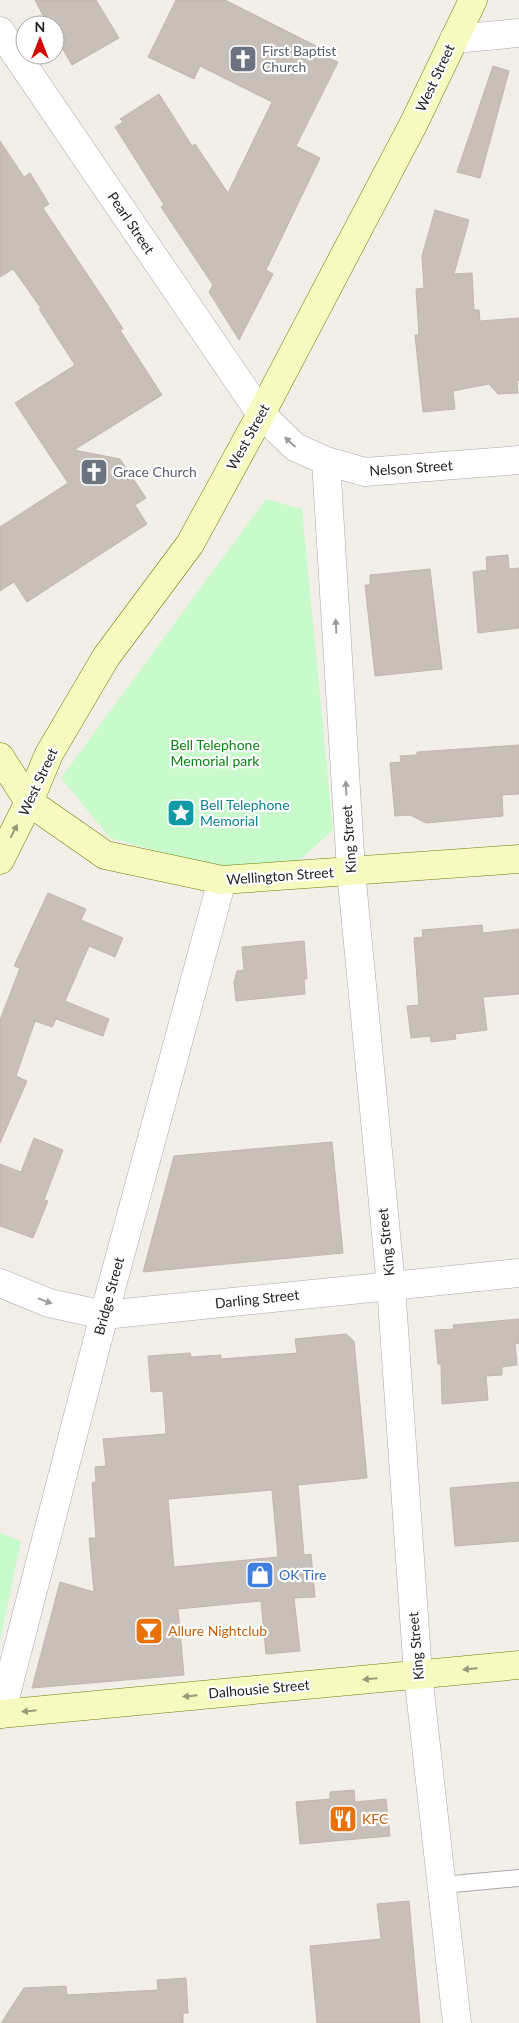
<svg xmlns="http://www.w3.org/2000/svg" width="519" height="2023" font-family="Lato,sans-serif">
<rect width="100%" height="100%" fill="#f2efe9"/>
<path fill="#c8facc" d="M266,499L302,509L333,830L292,867L218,868L110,838L61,778Z
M0,1533L21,1541L0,1641Z"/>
<path fill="#c7bfb8" stroke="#c4b6ab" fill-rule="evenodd" d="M35,0H96L119,38L72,65L55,36V25H48Z
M176,0H225L328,52L326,57L338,62L296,146L320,158L266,270L273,274L239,340L209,292L213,285L161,207L164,205L115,127L123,122L120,119L159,94L192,146L195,144L228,193L272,102L200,66L194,79L148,57Z
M493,66L509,71L480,178L457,172Z
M0,141L24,177L30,173L49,204L43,208L107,304L123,329L120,330L162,395L74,450L120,459L146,498L135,505L147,524L27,602L14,582L0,591V527L68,483L15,403L75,365L39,309L41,308L13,269L0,277Z
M435,210L469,220L454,274L472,273L474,310H479L480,321L519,318V380L517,381L518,393L498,394L489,384L453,391L455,409L423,412L415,335H419L416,289L424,288L422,256Z
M508,555L509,569L519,568V628L478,633L473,572L487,570L486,557Z
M430,569L442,669L375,676L365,585H370V575Z
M519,745V794L502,795L503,816L426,823L410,815L395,816L390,763L401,762L400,756L417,755V752Z
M48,893L86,909L81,920L123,938L115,957L89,946L65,1001L109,1019L103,1036L56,1019L52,1027L35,1021L16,1076L27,1081L0,1143V1020L20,968L14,966Z
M482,925L483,933L519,929V994L483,997L487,1030L455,1034L456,1039L431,1042L430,1036L411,1038L407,1006L419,1005L414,938L423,937L422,930Z
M304,941L307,979H304L305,994L236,1001L234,982L237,971L244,970L242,947Z
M34,1138L63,1150L44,1200L48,1201L33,1238L0,1226V1164L21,1172Z
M332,1142L343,1253L143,1272L174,1156Z
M519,1319V1343L515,1344L517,1365L502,1367V1375L486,1376L488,1400L442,1404L441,1364H438L435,1330L454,1329L453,1325Z
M346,1334L354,1341L367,1478L298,1485L304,1555L311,1554L315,1597L294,1598L300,1651L266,1654L261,1601L178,1609L184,1675L32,1688L60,1582L94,1592L89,1538H96L92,1483L96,1482L95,1467L106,1466L103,1439L166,1434L163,1391L151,1392L148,1356L190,1353L191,1357L221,1355V1359L297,1353L295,1339ZM272,1490L278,1557L174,1567L168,1499Z
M519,1482V1541L455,1546L450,1488Z
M354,1790L355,1802L386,1799L390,1836L300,1844L296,1802L330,1799V1792Z
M409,1901L420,2023H317L310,1946L381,1939L377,1904Z
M186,1978L188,2013H183V2023H1L24,1988L66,1986L67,1995L158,1990L157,1980Z"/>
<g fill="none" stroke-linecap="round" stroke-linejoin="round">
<defs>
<path id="lane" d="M442,1885L519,1878"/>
<path id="street" d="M0,31L261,414L295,447L326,461L365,472L519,460
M454,39L519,33
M326,461L351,871L391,1286L418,1674L457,2023
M0,1283L49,1303L104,1315L519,1273
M1,1714L104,1315L222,880"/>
<path id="secondary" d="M0,757L29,802L105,855L222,880L519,859
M0,860L29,802L49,754L106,657L190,544L261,414L414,123L473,0
M0,1714L519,1665"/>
</defs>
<use href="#lane" stroke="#a9a9a9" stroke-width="18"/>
<use href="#street" stroke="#a9a9a9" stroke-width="29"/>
<use href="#secondary" stroke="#707d05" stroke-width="29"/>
<use href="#lane" stroke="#fff" stroke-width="16"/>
<use href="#street" stroke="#fff" stroke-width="28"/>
<use href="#secondary" stroke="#f7fabf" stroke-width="28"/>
</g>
<defs><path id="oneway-solid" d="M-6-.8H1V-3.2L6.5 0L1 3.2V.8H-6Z" transform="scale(1.25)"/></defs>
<g fill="#9c9c9c">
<use href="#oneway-solid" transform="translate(290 442) rotate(-138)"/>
<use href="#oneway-solid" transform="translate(336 626) rotate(-93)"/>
<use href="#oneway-solid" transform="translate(346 788) rotate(-93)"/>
<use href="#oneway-solid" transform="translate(45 1301) rotate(20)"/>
</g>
<g fill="#979978">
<use href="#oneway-solid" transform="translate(14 831) rotate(-63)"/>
<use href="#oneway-solid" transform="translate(470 1669) rotate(175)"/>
<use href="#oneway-solid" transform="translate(370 1679) rotate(175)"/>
<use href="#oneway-solid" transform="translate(190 1696) rotate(174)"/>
<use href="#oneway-solid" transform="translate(29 1711) rotate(174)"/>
</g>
<defs>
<symbol id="church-square" viewBox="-11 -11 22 22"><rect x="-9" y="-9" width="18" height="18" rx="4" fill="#6b7280" stroke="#fff"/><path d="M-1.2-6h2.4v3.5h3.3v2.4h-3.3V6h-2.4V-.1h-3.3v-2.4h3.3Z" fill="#fff"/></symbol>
<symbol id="sight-square" viewBox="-11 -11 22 22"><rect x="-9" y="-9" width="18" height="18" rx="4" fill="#0f9aa8" stroke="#fff"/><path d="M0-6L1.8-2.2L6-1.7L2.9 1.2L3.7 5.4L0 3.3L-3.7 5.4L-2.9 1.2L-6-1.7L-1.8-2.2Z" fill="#fff"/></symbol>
<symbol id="shop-square" viewBox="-11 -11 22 22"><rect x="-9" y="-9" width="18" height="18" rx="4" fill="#3f7fe0" stroke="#fff"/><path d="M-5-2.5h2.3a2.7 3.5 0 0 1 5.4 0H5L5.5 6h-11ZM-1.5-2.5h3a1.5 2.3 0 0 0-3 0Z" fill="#fff"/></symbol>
<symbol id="bar-square" viewBox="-11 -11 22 22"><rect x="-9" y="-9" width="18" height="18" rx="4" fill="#e8710a" stroke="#fff"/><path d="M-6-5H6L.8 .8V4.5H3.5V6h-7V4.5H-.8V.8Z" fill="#fff"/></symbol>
<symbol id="restaurant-square" viewBox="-11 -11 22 22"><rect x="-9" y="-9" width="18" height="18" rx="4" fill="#e8710a" stroke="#fff"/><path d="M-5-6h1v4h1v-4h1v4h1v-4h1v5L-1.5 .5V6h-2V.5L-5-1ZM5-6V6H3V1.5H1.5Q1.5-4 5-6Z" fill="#fff"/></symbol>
</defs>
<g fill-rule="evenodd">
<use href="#church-square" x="227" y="43" width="32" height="32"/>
<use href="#church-square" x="78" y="456" width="32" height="32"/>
<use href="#sight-square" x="165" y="797" width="32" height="32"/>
<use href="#shop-square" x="244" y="1559" width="32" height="32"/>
<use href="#bar-square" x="133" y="1615" width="32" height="32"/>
<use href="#restaurant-square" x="327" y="1803" width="32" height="32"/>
</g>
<g text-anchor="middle" stroke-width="4.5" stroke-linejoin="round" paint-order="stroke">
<g font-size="14" fill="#5b616d" stroke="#fff" text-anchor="start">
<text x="262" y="56">First Baptist<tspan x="262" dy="16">Church</tspan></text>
<text x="113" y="477">Grace Church</text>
</g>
<g font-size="14" fill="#222" stroke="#fff">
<text transform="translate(435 78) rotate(-65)" y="5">West Street</text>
<text transform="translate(131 223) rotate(56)" y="5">Pearl Street</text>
<text transform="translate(248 437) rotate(-61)" y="5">West Street</text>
<text transform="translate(411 468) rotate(-4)" y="5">Nelson Street</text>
<text transform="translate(38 782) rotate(-65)" y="5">West Street</text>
<text transform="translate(349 839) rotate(-94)" y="5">King Street</text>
<text transform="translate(280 876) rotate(-4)" y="5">Wellington Street</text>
<text transform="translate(386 1242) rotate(-96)" y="5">King Street</text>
<text transform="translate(109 1296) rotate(-75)" y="5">Bridge Street</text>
<text transform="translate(257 1299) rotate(-6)" y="5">Darling Street</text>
<text transform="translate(416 1646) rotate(-95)" y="5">King Street</text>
<text transform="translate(259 1689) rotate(-5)" y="5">Dalhousie Street</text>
</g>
<g font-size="14" fill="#0c8416" stroke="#fff">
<text x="215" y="750">Bell Telephone<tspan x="215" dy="16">Memorial park</tspan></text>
</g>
<g font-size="14" fill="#0d838f" stroke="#fff" text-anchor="start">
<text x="200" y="810">Bell Telephone<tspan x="200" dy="16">Memorial</tspan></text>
</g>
<g font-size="14" fill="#366cbe" stroke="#fff" text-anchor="start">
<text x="279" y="1580">OK Tire</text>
</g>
<g font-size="14" fill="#c56008" stroke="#fff" text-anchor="start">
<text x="168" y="1636">Allure Nightclub</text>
<text x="362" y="1824">KFC</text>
</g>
</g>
<g transform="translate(40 40)"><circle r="24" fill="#ffffff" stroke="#a7a7a7"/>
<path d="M0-4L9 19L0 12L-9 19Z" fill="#d40000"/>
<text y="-8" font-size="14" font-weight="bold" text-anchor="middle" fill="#222222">N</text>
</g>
</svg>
